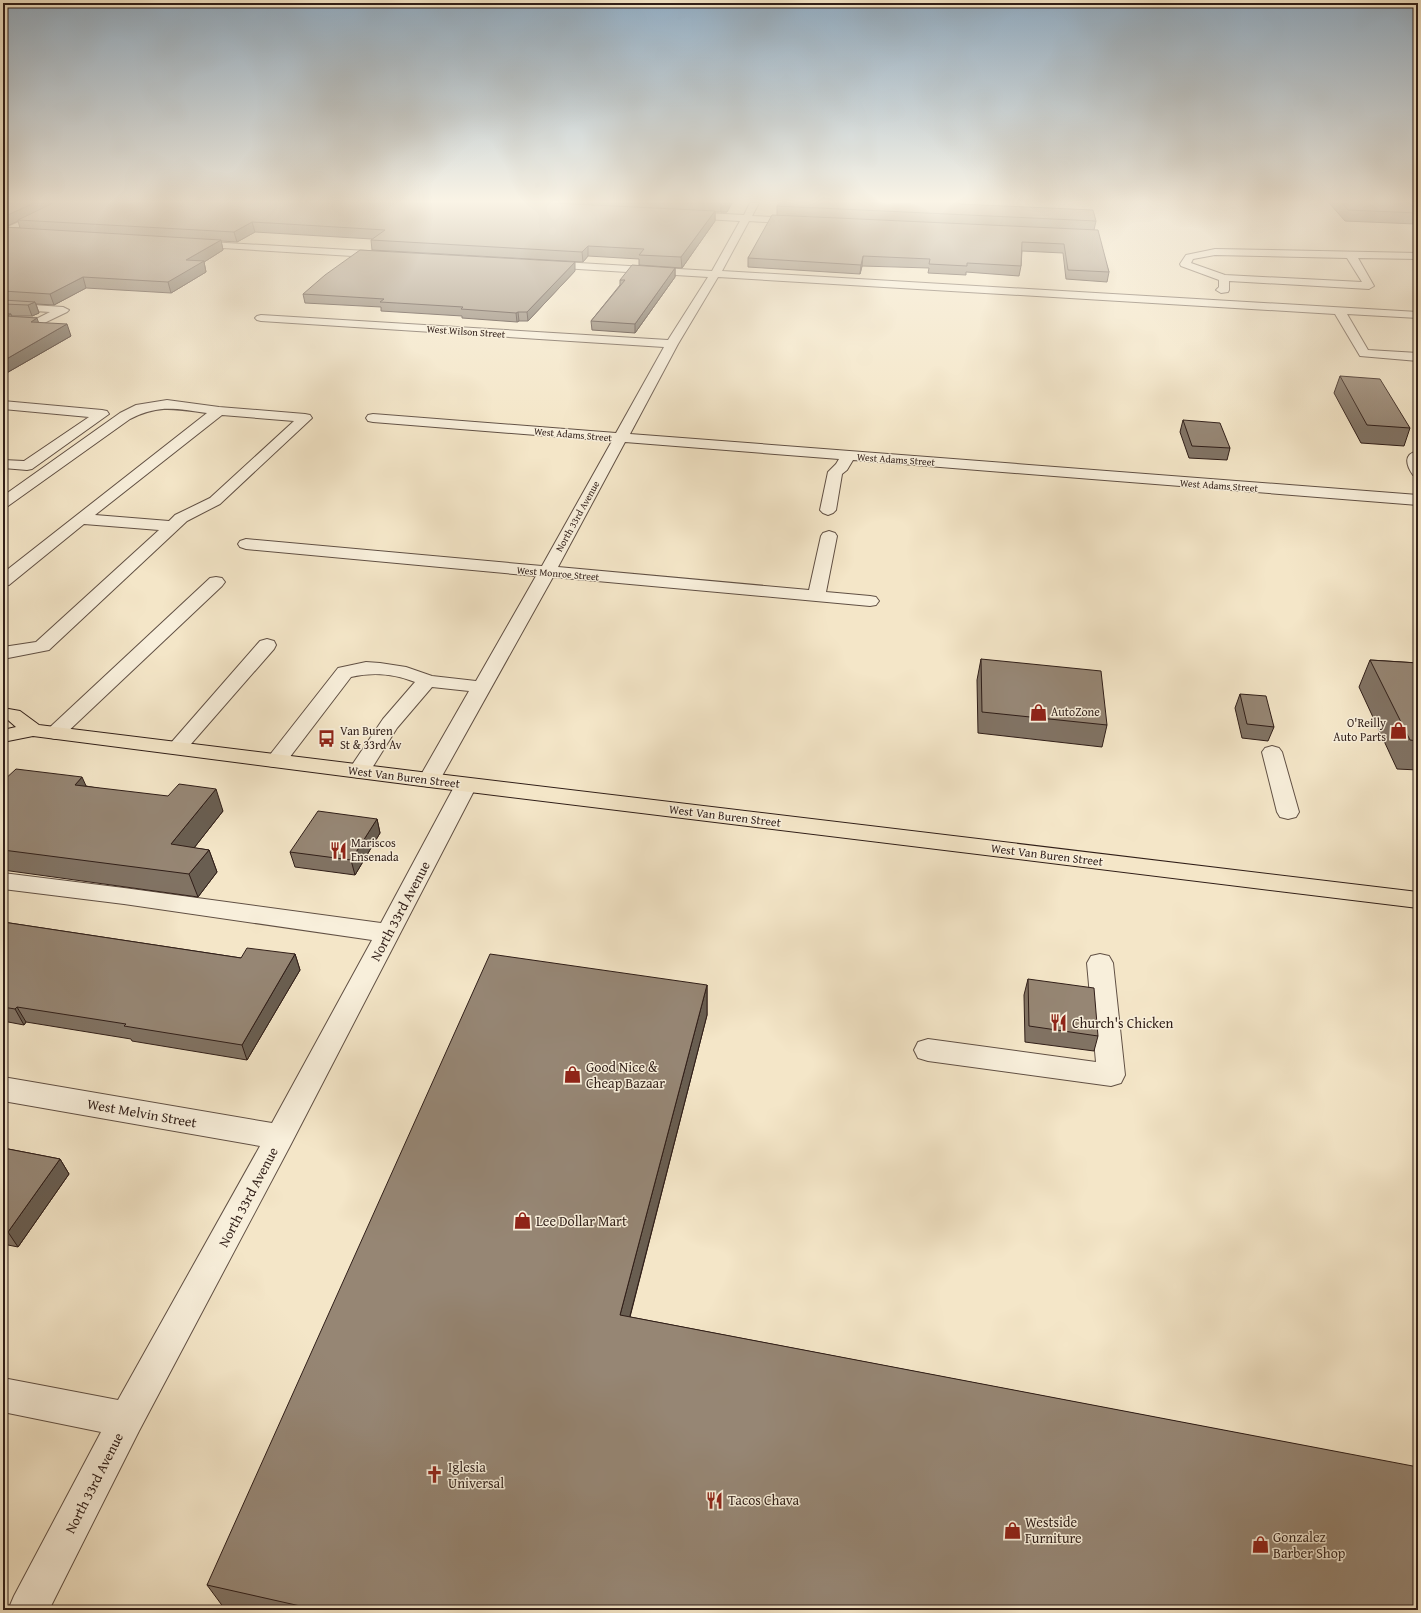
<svg xmlns="http://www.w3.org/2000/svg" width="1421" height="1613" font-family="'Gentium Book Plus',serif">
<rect width="100%" height="100%" fill="#f4e6c8"/>
<filter id="stains"><feTurbulence type="fractalNoise" baseFrequency=".005" numOctaves="4"/><feColorMatrix values="0 0 0 0 .2 0 0 0 0 .09 0 0 0 0 .02 0 0 0 .5 -.17"/></filter>
<radialGradient id="worn" r=".72"><stop offset=".6" stop-color="#630" stop-opacity="0"/><stop offset="1" stop-color="#630" stop-opacity=".3"/></radialGradient>
<g fill="none" stroke-linecap="round" stroke-linejoin="round">
<defs>
<path id="minor" d="M62,203H74L3,236V229Z
M750,203H759L752,216L799,218L804,221L799,224L749,221L722,271L1418,312V318L1347,314L1368,350L1418,353V361L1360,356L1335,314L718,277L678,344L630,434L1418,495V505L853,460L847,470L842,474L836,510L833,513L828,515L823,513L820,510L828,472L836,464L839,459L625,442L558,567L809,590L821,536L823,533L829,531L835,533L837,536L826,592L870,596L876,597L879,601L876,605L870,606L553,577L437,785L429,787L421,785L418,780L469,691L432,687L397,728L367,776L359,778L351,776L348,771L383,719L415,682C395,674 372,672 351,677L283,766L276,767L269,766L265,761L269,756L338,668L366,662L380,663L406,667L432,676L476,681L536,576L246,549L240,547L238,544L240,541L246,539L542,566L612,441L373,422L368,421L366,418L368,415L373,414L616,433L664,347L261,321L257,320L255,318L257,316L261,315L668,340L708,277L546,267L541,264L546,261L712,271L740,221L686,218L681,215L686,212L744,215Z
M192,241L385,252L390,255L385,258L189,246L187,244L189,242Z
M1215,249L1418,253V259L1358,258L1374,286L1369,289L1229,281V290L1228,292L1221,293L1216,290L1219,287V280L1181,266L1180,264L1186,255ZM1215,255L1347,258L1362,282L1225,275L1191,263L1193,259Z
M3,303L63,307L69,310L67,312L40,325L3,323V317L38,318L50,312L3,309Z
M167,400L219,407L305,414L310,415L312,418L220,504L187,521L49,650L3,659V647L36,642L159,530L84,524L9,585L3,586V573L207,413C176,409 160,404 130,419L8,506L3,508V496L120,413L136,405ZM222,415L294,421L210,498L175,515L169,521L95,515Z
M3,401L102,410L107,411L109,414L32,469L27,470L3,468V460L24,461L89,417L3,409Z
M1418,451V476L1413,475C1406,465 1403,454 1418,451Z
M216,577L222,578L225,582L222,586L62,737L55,739L48,737L45,733L48,729L210,578Z
M267,639L274,641L276,645L274,649L184,752L177,754L170,752L167,748L170,744L260,641Z
M1272,746L1279,748L1282,752L1299,812L1296,817L1288,819L1280,817L1277,812L1262,752L1265,748Z
M466,778L474,780L477,785L290,1146L139,1431L49,1610H8L14,1596L101,1432L3,1412V1378L118,1400L260,1146L3,1101V1077L272,1123L372,940L124,904L3,889V873L124,888L381,923L455,785L458,780Z
M1100,954L1109,956L1113,963L1125,1075L1121,1083L1111,1086L928,1061L918,1058L914,1050L918,1042L928,1039L1096,1062L1087,963L1091,956Z"/>
<path id="major" d="M3,708L20,711L39,725L429,773L1418,892V908L429,787L33,736L3,742V730L16,727L8,720H3Z"/>
</defs>
<use href="#minor" stroke="#615044" stroke-width="2"/>
<use href="#major" stroke="#301e18" stroke-width="2"/>
<use href="#minor" fill="#f8efdb" fill-rule="evenodd"/>
<use href="#major" fill="#f4e6c8" fill-rule="evenodd"/>
</g>
<path fill="#817364" stroke="#301e18" fill-rule="evenodd" d="M3,203H732L727,212H715V221L682,268L639,265V259L588,256L583,262L372,250L371,240L372,239L255,232L237,242L221,241L223,250L204,262L206,272L171,293L86,288L54,305L36,304L39,313L32,316H12V317L38,322L71,336L3,375ZM18,221L20,228L4,227Z
M1329,203H1409L1418,211V219L1416,224L1345,221Z
M960,204L1096,221L1094,230L1109,272L1107,282L1066,279L1063,253L1022,251L1021,266L1019,276L966,272V275L928,273L929,268L862,266L860,274L748,267V258L777,216V206Z
M675,268V277L635,333L592,330L591,321L620,285V280Z
M575,271L528,321H519L517,322L462,318V316L381,311V307L305,303L303,294Z
M1340,376L1410,428L1404,446L1361,443L1334,393Z
M1183,420L1230,448L1227,460L1189,458L1180,432Z
M981,659L1107,725L1102,747L978,733L977,680Z
M1370,660L1418,663V770L1397,769L1359,687Z
M1240,694L1274,727L1268,741L1242,738L1235,708Z
M3,781L86,786L223,811L194,848L209,850L217,872L198,897L3,870Z
M377,819L380,833L355,875L295,867L290,852Z
M3,922L241,958L295,954L300,970L247,1060L132,1041L131,1039L26,1022L24,1025L3,1021Z
M1028,979L1098,1036L1094,1051L1025,1042L1024,995Z
M707,985V1015L630,1317L1346,1454L1418,1610H235L224,1608L207,1585Z
M3,1148L60,1159L69,1174L18,1247L3,1244Z"/>
<path fill="#695e51" stroke="#301e18" d="M34,203H58L18,220V221L3,228V230V217Z
M721,203H732L727,212H721Z
M715,211V221L682,268L681,257Z
M252,222L255,232L237,242L234,232Z
M221,240L223,250L204,262L206,272L171,293L168,282L186,260Z
M588,246V256L583,262L582,252Z
M863,256L862,266L860,274L861,265Z
M575,262V271L528,321L527,312Z
M675,268V277L635,333V324Z
M83,277L86,288L54,305L50,294Z
M35,302L39,313L32,316L28,305Z
M518,312L519,321L517,322L516,313Z
M11,314L15,325L6,316Z
M37,318L41,330L31,322Z
M67,324L71,336L3,375V361Z
M82,777L92,799L75,785Z
M216,789L223,811L179,867L171,844Z
M377,819L380,833L355,875L351,860Z
M209,850L217,872L198,897L189,874Z
M295,954L300,970L247,1060L242,1045Z
M707,985V1015L623,1343L620,1315Z
M17,1007L26,1022L24,1025L15,1009Z
M60,1159L69,1174L18,1247L8,1232Z"/>
<path fill="#968674" stroke="#301e18" d="M3,203H34L3,217Z
M53,203H552L715,211L681,257L639,255L644,249L588,246L582,252L371,240L385,230L270,223L252,222L234,232L18,220Z
M779,203H960V204L1093,210L1096,221L777,206Z
M1342,203H1409L1418,211V213L1348,210Z
M772,215L1098,230L1109,272L1068,270L1064,244L1022,242L1021,266L967,263V266L929,264L930,259L863,256L861,265L748,258Z
M3,227L221,240L186,260L204,261L168,282L83,277L50,294L3,291Z
M360,250L575,262L527,312H518L516,313L461,309L463,307L380,302L384,299L303,294L325,275Z
M632,265L675,268L635,324L591,321L625,280H620Z
M3,300L35,302L28,305L3,304Z
M3,313L11,314L6,316L37,318L31,322L67,324L3,361Z
M1340,376L1380,379L1410,428L1367,425Z
M1183,420L1220,423L1230,448L1192,446Z
M981,659L1101,671L1107,725L982,712Z
M1370,660L1418,663V741L1410,740Z
M1240,694L1266,696L1274,727L1247,724Z
M16,769L82,777L75,785L168,796L179,784L216,789L171,844L209,850L189,874L3,850V781Z
M318,811L377,819L351,860L290,852Z
M3,922L241,958L247,948L295,954L242,1045L124,1026L126,1024L17,1007L15,1009L3,1007Z
M490,954L707,985L620,1315L1418,1467V1610H318L207,1585Z
M1028,979L1094,988L1098,1036L1029,1026Z
M3,1148L60,1159L8,1232L3,1231Z"/>
<linearGradient id="sky" x2="0" y2="1"><stop stop-color="#92adc3"/><stop offset="0.47" stop-color="#faf4e6"/><stop offset="1" stop-color="#faf4e6" stop-opacity="0"/></linearGradient>
<rect width="1421" height="429" fill="url(#sky)"/>
<defs>
<symbol id="shop-bare" viewBox="-9 -9 18 18"><path d="M-5-2.5h2.3a2.7 3.5 0 0 1 5.4 0H5L5.5 6h-11ZM-1.5-2.5h3a1.5 2.3 0 0 0-3 0Z" fill="#8f2418" stroke="#f8efdb" stroke-width="2.5" paint-order="stroke"/></symbol>
<symbol id="bus-bare" viewBox="-9 -9 18 18"><path d="M-5-6H5V4H4V6H2V4H-2V6H-4V4H-5ZM-3.5-4V0h7V-4ZM-3.5 1.2v1.5H-2V1.2ZM2 1.2v1.5H3.5V1.2Z" fill="#8f2418" stroke="#f8efdb" stroke-width="2.5" paint-order="stroke"/></symbol>
<symbol id="restaurant-bare" viewBox="-9 -9 18 18"><path d="M-5-6h1v4h1v-4h1v4h1v-4h1v5L-1.5 .5V6h-2V.5L-5-1ZM5-6V6H3V1.5H1.5Q1.5-4 5-6Z" fill="#8f2418" stroke="#f8efdb" stroke-width="2.5" paint-order="stroke"/></symbol>
<symbol id="church-bare" viewBox="-9 -9 18 18"><path d="M-1.2-6h2.4v3.5h3.3v2.4h-3.3V6h-2.4V-.1h-3.3v-2.4h3.3Z" fill="#8f2418" stroke="#f8efdb" stroke-width="2.5" paint-order="stroke"/></symbol>
</defs>
<g fill-rule="evenodd">
<use href="#shop-bare" x="1026" y="700" width="25" height="25"/>
<use href="#shop-bare" x="1386" y="718" width="25" height="25"/>
<use href="#bus-bare" x="314" y="726" width="25" height="25"/>
<use href="#restaurant-bare" x="326" y="838" width="25" height="25"/>
<use href="#restaurant-bare" x="1046" y="1010" width="25" height="25"/>
<use href="#shop-bare" x="560" y="1062" width="25" height="25"/>
<use href="#shop-bare" x="510" y="1208" width="25" height="25"/>
<use href="#church-bare" x="422" y="1462" width="25" height="25"/>
<use href="#restaurant-bare" x="702" y="1488" width="25" height="25"/>
<use href="#shop-bare" x="1000" y="1518" width="25" height="25"/>
<use href="#shop-bare" x="1248" y="1532" width="25" height="25"/>
</g>
<g text-anchor="middle" stroke-width="3" stroke-linejoin="round" paint-order="stroke">
<g font-size="10" fill="#301e18" stroke="#f8efdb">
<text transform="translate(466 331) rotate(4)" y="4">West Wilson Street</text>
<text transform="translate(573 434) rotate(5)" y="4">West Adams Street</text>
<text transform="translate(896 459) rotate(4)" y="4">West Adams Street</text>
<text transform="translate(1219 485) rotate(4)" y="4">West Adams Street</text>
<text transform="translate(577 516) rotate(-61)" y="4">North 33rd Avenue</text>
<text transform="translate(558 573) rotate(5)" y="4">West Monroe Street</text>
</g>
<g font-size="12" fill="#301e18" stroke="#f8efdb" text-anchor="start">
<text x="1051" y="716">AutoZone</text>
<text x="1386" y="727" text-anchor="end">O'Reilly<tspan x="1386" dy="14">Auto Parts</tspan></text>
<text x="340" y="735">Van Buren<tspan x="340" dy="14">St &amp; 33rd Av</tspan></text>
<text x="351" y="847">Mariscos<tspan x="351" dy="14">Ensenada</tspan></text>
</g>
<g font-size="12" fill="#301e18" stroke="#f8efdb">
<text transform="translate(404 777) rotate(7)" y="4">West Van Buren Street</text>
<text transform="translate(725 816) rotate(7)" y="4">West Van Buren Street</text>
<text transform="translate(1047 855) rotate(7)" y="4">West Van Buren Street</text>
</g>
<g font-size="14" fill="#301e18" stroke="#f8efdb">
<text transform="translate(400 911) rotate(-62)" y="5">North 33rd Avenue</text>
<text transform="translate(142 1113) rotate(10)" y="5">West Melvin Street</text>
<text transform="translate(248 1197) rotate(-62)" y="5">North 33rd Avenue</text>
<text transform="translate(94 1483) rotate(-63)" y="5">North 33rd Avenue</text>
</g>
<g font-size="14" fill="#301e18" stroke="#f8efdb" text-anchor="start">
<text x="1072" y="1028">Church's Chicken</text>
<text x="586" y="1072">Good Nice &amp;<tspan x="586" dy="16">Cheap Bazaar</tspan></text>
<text x="536" y="1226">Lee Dollar Mart</text>
<text x="448" y="1472">Iglesia<tspan x="448" dy="16">Universal</tspan></text>
<text x="728" y="1505">Tacos Chava</text>
<text x="1025" y="1527">Westside<tspan x="1025" dy="16">Furniture</tspan></text>
<text x="1273" y="1542">Gonzalez<tspan x="1273" dy="16">Barber Shop</tspan></text>
</g>
</g>
<rect width="1421" height="1613" fill="none" stroke="#f4e6c8" stroke-width="16"/>
<rect x="4" y="4" width="1413" height="1605" fill="none" stroke="#301e18" stroke-width="2"/>
<rect x="8" y="8" width="1405" height="1597" fill="none" stroke="#301e18"/>
<rect width="100%" height="100%" filter="url(#stains)"/>
<rect width="100%" height="100%" fill="url(#worn)"/>
</svg>
